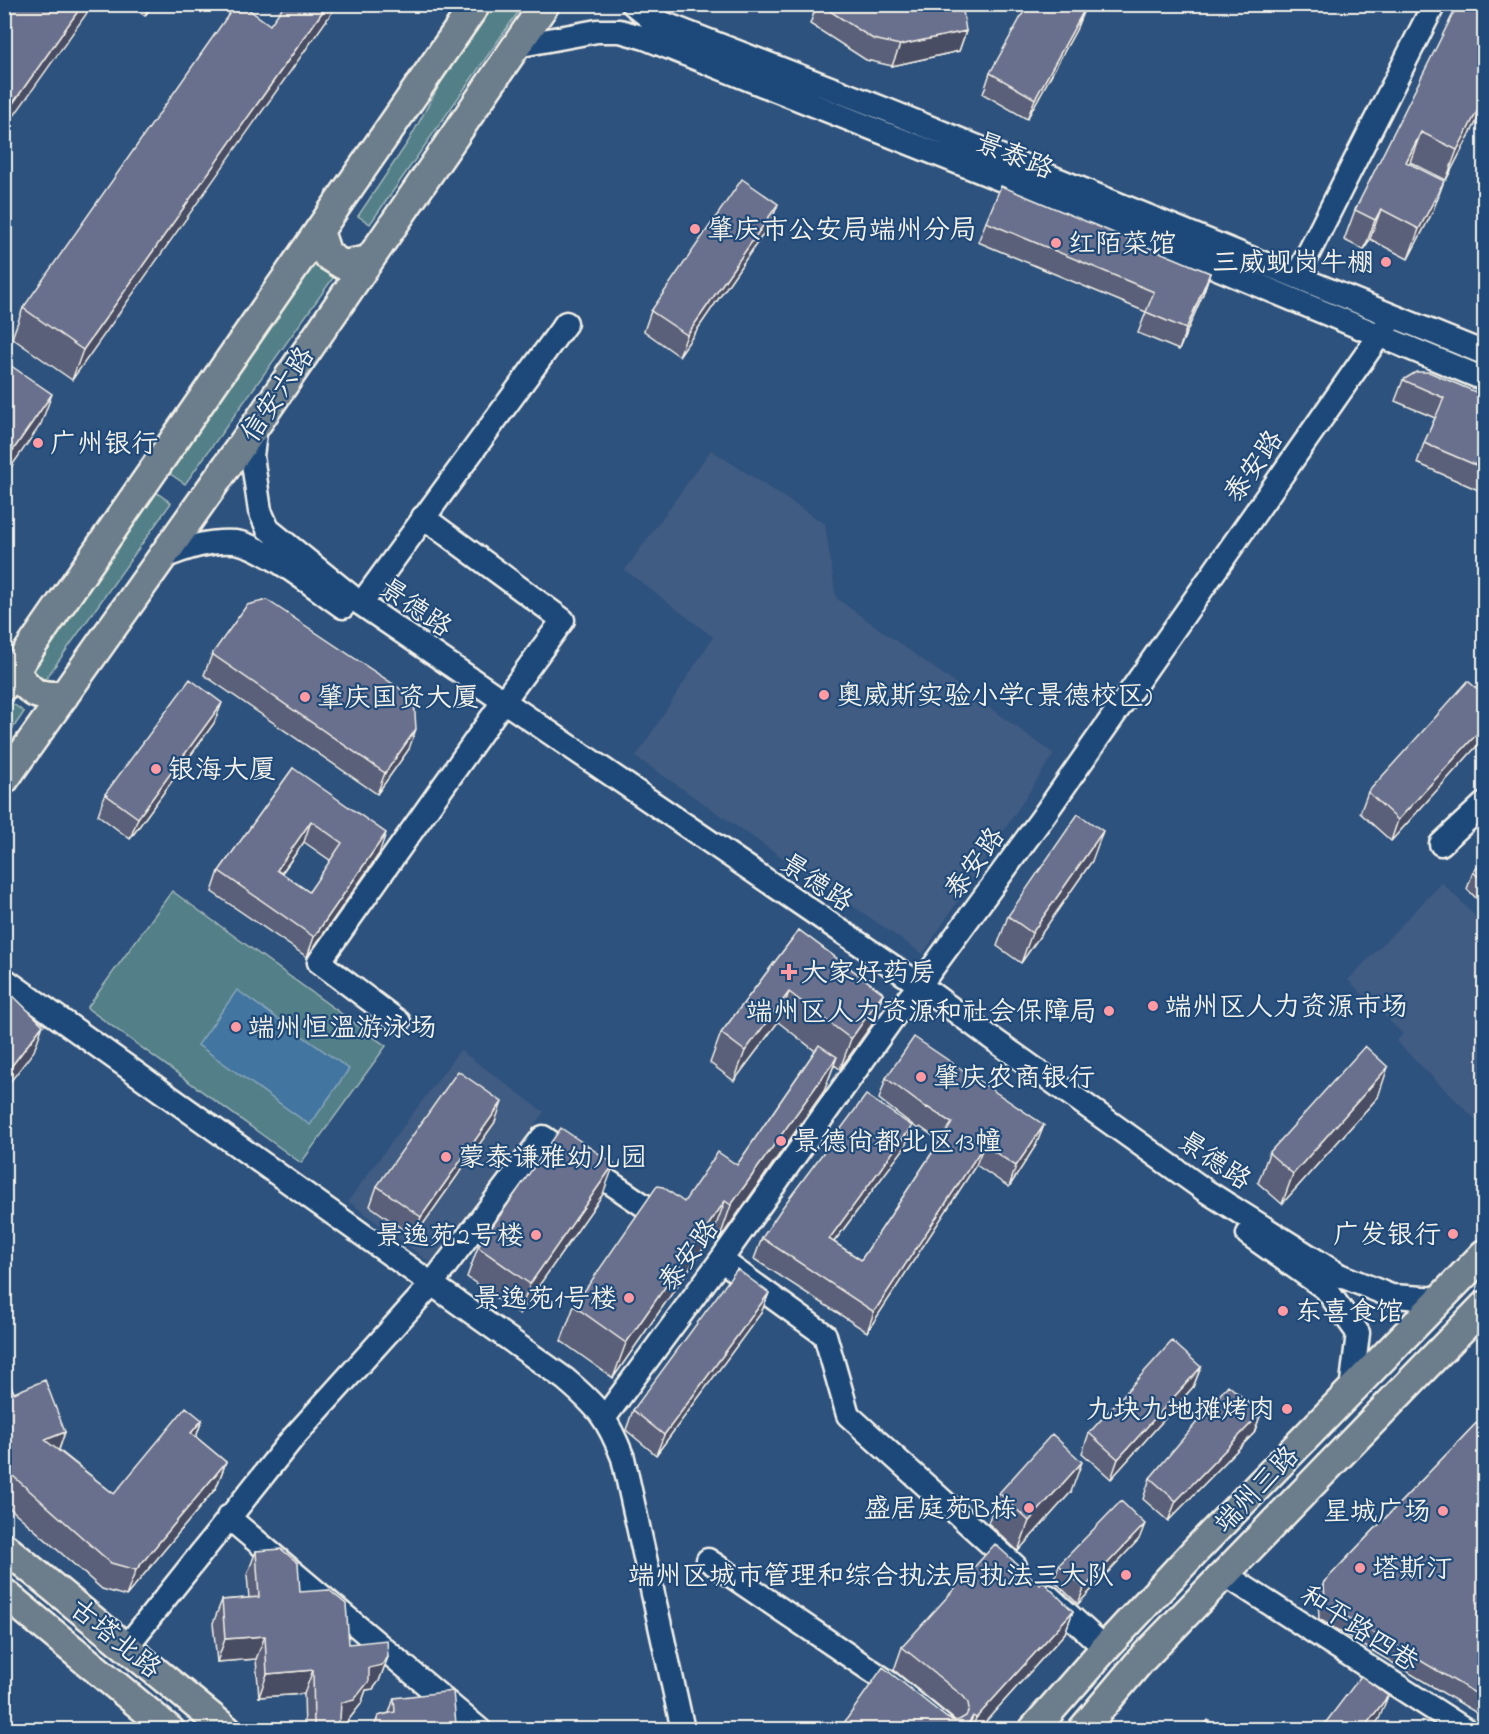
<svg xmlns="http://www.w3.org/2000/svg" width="1489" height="1734" font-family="'Indie Flower','LXGW WenKai TC',sans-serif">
<rect width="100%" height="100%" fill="#2e527e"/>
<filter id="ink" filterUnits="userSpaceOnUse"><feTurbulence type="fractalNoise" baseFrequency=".0167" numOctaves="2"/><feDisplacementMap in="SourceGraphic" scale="12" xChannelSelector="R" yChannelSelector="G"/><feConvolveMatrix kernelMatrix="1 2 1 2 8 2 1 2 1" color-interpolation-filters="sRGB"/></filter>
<g filter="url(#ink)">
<path fill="#405b82" d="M711,450L825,524L836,598L1054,754L923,954L636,757L713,637L625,570Z
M1442,883L1484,925V1128L1396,1041L1403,1034L1348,980Z
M460,1050L544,1112L432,1264L348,1201Z"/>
<path fill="#528088" stroke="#a3b8b8" stroke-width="1.5" d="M493,5H523L370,224L358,216L408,142L446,73Z
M326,246L346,260L185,484L166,471Z
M153,490L171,503L45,680L26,666Z
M5,698L24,712L5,740Z
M172,891L386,1046L301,1163L87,1008Z"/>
<path fill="#42749f" stroke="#89a6bc" stroke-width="1.5" d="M237,990L349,1069L310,1125L198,1045Z"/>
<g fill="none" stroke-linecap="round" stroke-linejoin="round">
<defs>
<path id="minor" d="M633,4L650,18L887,110L1484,353
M516,46L597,31H620L645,38L1080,211L1484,379
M1297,276L1434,4
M256,425L252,456L260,511L268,529L361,604L920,985L990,1037L1206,1191L1339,1275L1391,1296L1441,1299
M162,558C185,548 209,540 235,542C263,545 318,590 343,607
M361,604L566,323
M1441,844L1484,804
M4,979L565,1379C598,1407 607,1417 623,1458L683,1730
M399,1022L319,962L495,713L563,620L423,517
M1248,1234L1326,1289L1358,1333L1351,1391
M721,1260L825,1335L848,1415L1015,1566
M605,1417L721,1260L895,1015L920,985L1042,818L1393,316
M228,1517L480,1730
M708,1560L891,1684L947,1730
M1224,1574L1466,1730
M1048,1596L1105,1648
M127,1646L292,1439L431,1285L543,1137L649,1209"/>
<path id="major" d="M319,231L327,255L343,265L369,260
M15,672C34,696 35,696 64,696
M4,686L476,4
M4,780L256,425L545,4
M4,1547L227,1730
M4,1593L170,1730
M1033,1730L1105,1648L1195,1551L1484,1254
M1082,1730L1141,1660L1484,1306"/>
</defs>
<use href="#minor" stroke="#f4f1e8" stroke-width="27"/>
<use href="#major" stroke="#f4f1e8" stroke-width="33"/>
<use href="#minor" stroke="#1f4a7a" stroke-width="22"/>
<use href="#major" stroke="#6c7d8b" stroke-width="28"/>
</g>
<path fill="#5a6079" stroke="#f4f1e8" stroke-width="1.5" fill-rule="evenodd" d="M128,4H153L145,16Z
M817,4H819L966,31L959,51L892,66L866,60L810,24Z
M1485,4V105L1446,180L1410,162L1409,163L1433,211L1408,259L1370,239L1364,250L1344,240L1355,210Z
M270,25L72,380L12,338L23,308Z
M1076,30L1027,119L983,94L990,73Z
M778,204L770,224L679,356L644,331L651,311Z
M986,222L1210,273L1203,294L1179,350L1138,333L1146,312L978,242Z
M1403,380L1485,396V493L1417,463L1424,443L1435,418L1395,401Z
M212,654L409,749L377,794L204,675Z
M1485,696V737L1391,841L1360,813L1368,792Z
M214,723L130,839L98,815L105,794Z
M293,768L379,854L307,957L212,892L219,871ZM304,842L331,861L309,892L282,873Z
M1485,860V907L1467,889L1473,872Z
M1092,861L1021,963L997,946L1008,916Z
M799,930L883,993L873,1023L840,1069L834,1065L824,1091L719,1240L712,1236L613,1378L561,1341L574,1306L684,1202L737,1165L815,1051L778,1022L734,1081L710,1063L721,1033Z
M886,1078L1044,1125L1036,1145L1009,1187L976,1165L867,1332L754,1259L762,1238L912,1126L905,1147L834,1242L861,1260L940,1141L920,1127L918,1129L879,1099Z
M1378,1097L1282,1204L1258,1183L1269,1153Z
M495,1122L414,1237L370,1206L377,1186Z
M603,1194L519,1314L467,1277L478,1247Z
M769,1293L761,1313L656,1455L626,1430L633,1410Z
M1201,1367L1193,1387L1111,1479L1082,1453L1089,1433Z
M4,1369L14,1393L65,1432L59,1450L114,1494L202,1420L196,1437L226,1462L216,1488L126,1596L102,1589L4,1503Z
M1261,1413L1254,1433L1168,1521L1143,1499L1150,1478Z
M1485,1414V1718L1319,1619L1318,1597L1324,1582Z
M1071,1492L1018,1551L988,1523L999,1493Z
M1139,1539L1078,1604L1054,1581L1059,1565Z
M256,1551L300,1592L349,1644L388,1657L379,1681L373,1689L366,1690L361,1704L346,1723L338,1725L336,1730H305L304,1694L259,1697L256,1659L217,1662L213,1623L222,1600L249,1598L247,1575Z
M1040,1585L1073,1611L1065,1633L978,1730H839L947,1718L954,1721H956L894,1670L902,1647Z
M394,1698L456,1724L454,1730H373L378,1716L389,1713Z"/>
<path fill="#4a4e63" stroke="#f4f1e8" stroke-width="1.5" d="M83,4H91L87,13L4,130V116Z
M149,4H153L145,16Z
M328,4H338L72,380L83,350Z
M1084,10L1076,30L1027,119L1035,99Z
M966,31L959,51L892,66L900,45Z
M1485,96V105L1446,180L1457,150Z
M1421,132L1410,162L1395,192L1406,162Z
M1444,181L1433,211L1408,259L1419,229Z
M778,204L770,224L679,356L687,335Z
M1381,209L1370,239L1364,250L1375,220Z
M1210,273L1203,294L1179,350L1186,329Z
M52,394L41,424L4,477V463Z
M222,703L214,723L130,839L138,818Z
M1485,725V737L1391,841L1398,820Z
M416,729L409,749L377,794L385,773Z
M311,821L304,842L269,890L277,870Z
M1103,831L1092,861L1021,963L1032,933Z
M386,833L379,854L307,957L314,937Z
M789,992L778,1022L734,1081L745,1051Z
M883,993L873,1023L840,1069L851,1039Z
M43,1025L34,1051L4,1090V1079L7,1072Z
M837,1057L824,1091L719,1240L731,1205Z
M1388,1067L1378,1097L1282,1204L1293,1174Z
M502,1102L495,1122L414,1237L421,1217Z
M1044,1125L1036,1145L1009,1187L1016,1166Z
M912,1126L905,1147L821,1259L829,1239Z
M984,1145L976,1165L867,1332L874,1312Z
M614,1164L603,1194L519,1314L530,1284Z
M725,1201L712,1236L613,1378L626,1343Z
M769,1293L761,1313L656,1455L664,1435Z
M1201,1367L1193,1387L1111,1479L1118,1459Z
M1261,1413L1254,1433L1168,1521L1176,1501Z
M202,1420L193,1446L191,1433Z
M65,1432L56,1458L45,1440Z
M226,1462L216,1488L126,1596L136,1570Z
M1082,1462L1071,1492L1018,1551L1029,1521Z
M1145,1524L1139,1539L1078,1604L1084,1588Z
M1073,1611L1065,1633L978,1730H972L976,1718Z
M265,1636L256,1659L217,1662L225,1639Z
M388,1657L379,1681L373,1689L366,1690L361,1704L346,1723L338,1725L336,1730H314V1727L341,1703L369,1668Z
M313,1670L304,1694L259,1697L267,1674Z
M1388,1696L1379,1719L1372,1730H1362Z
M973,1716L968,1730H964Z
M456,1724L454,1730H426L427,1729Z"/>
<path fill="#69708d" stroke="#f4f1e8" stroke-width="1.5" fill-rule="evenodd" d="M4,4H83L4,116Z
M236,4H241L270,25L285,4H328L83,350L23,308Z
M819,4H962L966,31L900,45L873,39Z
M1028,4H1073L1084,10L1035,99L990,73Z
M1458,4H1485V96L1457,150L1421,132L1406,162L1444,181L1419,229L1381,209L1375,220L1355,210Z
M742,179L778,204L687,335L651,311Z
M1001,186L1210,273L1186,329L1146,312L1154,292L986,222Z
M4,361L52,394L4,463Z
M1416,372H1429L1485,396V469L1424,443L1444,398L1403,380Z
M267,600L414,698L416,729L385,773L212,654L247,605Z
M190,679L222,703L138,818L105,794Z
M1468,681L1485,696V725L1398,820L1368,792Z
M293,768L386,833L314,937L219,871ZM311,821L342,843L309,892L277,870Z
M1078,814L1103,831L1032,933L1008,916Z
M1485,860V883L1473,872Z
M799,930L883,993L851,1039L789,992L745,1051L721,1033Z
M4,987L43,1025L7,1072L10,1075L4,1082Z
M914,1037L1044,1125L1016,1166L984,1145L874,1312L762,1238L782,1208L866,1095L912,1126L829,1239L861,1260L952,1123L927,1107L926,1108L886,1078Z
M819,1045L837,1057L731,1205L725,1201L626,1343L574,1306L657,1186L663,1187L684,1202L718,1152L737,1165Z
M1365,1046L1388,1067L1293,1174L1269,1153Z
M458,1071L502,1102L421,1217L377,1186Z
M561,1128L614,1164L530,1284L478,1247Z
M737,1269L769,1293L664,1435L633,1410Z
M1172,1341L1201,1367L1118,1459L1089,1433Z
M4,1369L14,1393L45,1380L65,1432L45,1440L114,1494L186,1407L202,1420L191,1433L226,1462L136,1570L111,1563L4,1468Z
M1228,1385L1261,1413L1176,1501L1150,1478Z
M1485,1414V1699L1325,1604L1324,1582Z
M1052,1434L1082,1462L1029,1521L999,1493Z
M1121,1501L1145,1524L1084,1588L1059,1565Z
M995,1544L1040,1585L1043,1582L1073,1611L976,1718L973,1716L964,1730H839L883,1667L947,1718L954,1721L959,1720L966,1716L969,1709L968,1703L964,1697L902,1647Z
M281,1549L298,1563L300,1592L329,1590L346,1604L349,1644L387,1640L388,1657L382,1665L369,1668V1681L354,1700L341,1703L340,1719L335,1725L314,1727L313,1670L267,1674L265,1636L225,1639L222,1600L259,1597L256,1551Z
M1361,1676L1388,1696L1362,1730H1320Z
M453,1691L456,1724L426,1730H379L378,1716L395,1712L394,1698Z
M1208,1720L1221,1730H1201Z
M1454,1723L1463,1730H1449Z"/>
</g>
<g fill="#ff9aa2" stroke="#1f4a7a" stroke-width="2">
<circle cx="695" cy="229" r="6"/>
<circle cx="1056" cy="243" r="6"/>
<circle cx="1386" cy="262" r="6"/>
<circle cx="38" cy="443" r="6"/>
<circle cx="824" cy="695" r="6"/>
<circle cx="305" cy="697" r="6"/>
<circle cx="156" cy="769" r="6"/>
<path d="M786 963h6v6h6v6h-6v6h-6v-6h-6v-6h6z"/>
<circle cx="1153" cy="1006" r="6"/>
<circle cx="1109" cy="1011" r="6"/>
<circle cx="236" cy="1027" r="6"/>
<circle cx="921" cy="1077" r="6"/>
<circle cx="781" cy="1141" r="6"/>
<circle cx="446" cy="1157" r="6"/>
<circle cx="1453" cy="1234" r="6"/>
<circle cx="536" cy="1235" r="6"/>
<circle cx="629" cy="1298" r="6"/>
<circle cx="1283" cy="1311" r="6"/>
<circle cx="1287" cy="1409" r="6"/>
<circle cx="1029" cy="1508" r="6"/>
<circle cx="1443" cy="1511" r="6"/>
<circle cx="1360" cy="1568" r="6"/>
<circle cx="1126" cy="1575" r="6"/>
</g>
<g text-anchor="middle" stroke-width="4.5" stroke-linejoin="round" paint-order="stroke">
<g font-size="27" fill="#f4f1e8" stroke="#1f4a7a">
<text transform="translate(1015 155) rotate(22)" y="9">景泰路</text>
<text transform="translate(277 394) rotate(-56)" y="9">信安六路</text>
<text transform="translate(1253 466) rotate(-55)" y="9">泰安路</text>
<text transform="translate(416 607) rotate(35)" y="9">景德路</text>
<text transform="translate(974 863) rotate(-54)" y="9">泰安路</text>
<text transform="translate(817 882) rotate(34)" y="9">景德路</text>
<text transform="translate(1215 1160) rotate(34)" y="9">景德路</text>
<text transform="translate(688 1255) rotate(-54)" y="9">泰安路</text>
<text transform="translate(1256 1489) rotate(-46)" y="9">端州三路</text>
<text transform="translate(1360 1628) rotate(33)" y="9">和平路四巷</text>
<text transform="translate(116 1638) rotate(39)" y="9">古塔北路</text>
</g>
<g font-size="27" fill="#f4f1e8" stroke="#1f4a7a" text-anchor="start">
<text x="707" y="238">肇庆市公安局端州分局</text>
<text x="1068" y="252">红陌菜馆</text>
<text x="1374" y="271" text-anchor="end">三威蚬岗牛棚</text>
<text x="50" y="452">广州银行</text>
<text x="836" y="704">奥威斯实验小学(景德校区)</text>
<text x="317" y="706">肇庆国资大厦</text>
<text x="168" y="778">银海大厦</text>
<text x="801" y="981">大家好药房</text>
<text x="1165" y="1015">端州区人力资源市场</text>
<text x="1097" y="1020" text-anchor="end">端州区人力资源和社会保障局</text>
<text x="248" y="1036">端州恒温游泳场</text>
<text x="933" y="1086">肇庆农商银行</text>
<text x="793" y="1150">景德尚都北区13幢</text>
<text x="458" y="1166">蒙泰谦雅幼儿园</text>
<text x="1441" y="1243" text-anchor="end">广发银行</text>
<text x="524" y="1244" text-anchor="end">景逸苑2号楼</text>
<text x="617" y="1307" text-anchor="end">景逸苑1号楼</text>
<text x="1295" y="1320">东喜食馆</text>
<text x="1275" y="1418" text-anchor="end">九块九地摊烤肉</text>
<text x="1017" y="1517" text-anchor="end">盛居庭苑B栋</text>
<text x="1431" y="1520" text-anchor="end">星城广场</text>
<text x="1372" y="1577">塔斯汀</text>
<text x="1114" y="1584" text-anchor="end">端州区城市管理和综合执法局执法三大队</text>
</g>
</g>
<rect width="1489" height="1734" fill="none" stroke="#1f4a7a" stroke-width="24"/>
<rect x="12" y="12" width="1465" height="1710" fill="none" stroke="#f4f1e8" stroke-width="2" filter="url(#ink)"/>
</svg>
